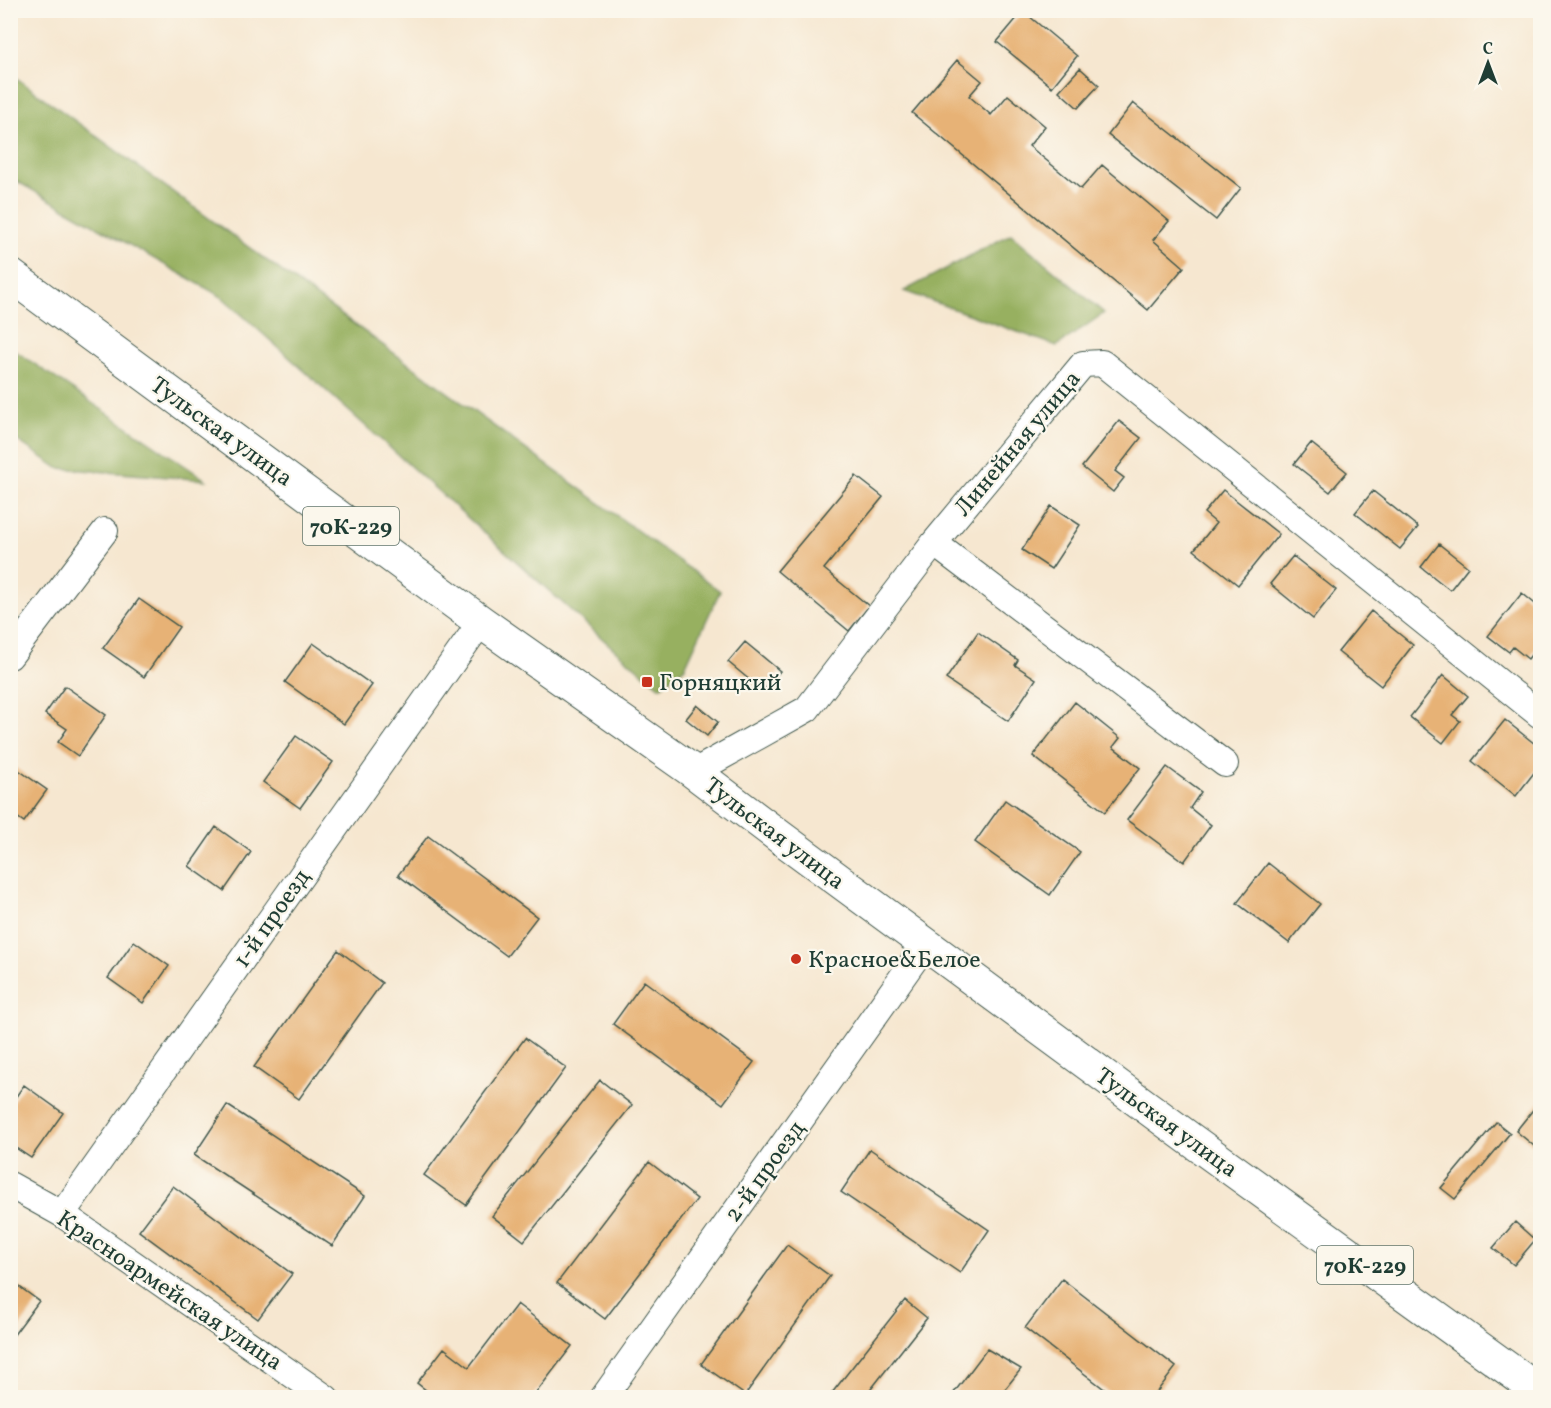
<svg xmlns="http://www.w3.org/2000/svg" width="1551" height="1408" font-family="Vollkorn,serif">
<rect width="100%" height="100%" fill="#fbf7ec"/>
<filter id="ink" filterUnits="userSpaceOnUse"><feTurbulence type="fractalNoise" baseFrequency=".0167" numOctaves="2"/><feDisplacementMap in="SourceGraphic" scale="12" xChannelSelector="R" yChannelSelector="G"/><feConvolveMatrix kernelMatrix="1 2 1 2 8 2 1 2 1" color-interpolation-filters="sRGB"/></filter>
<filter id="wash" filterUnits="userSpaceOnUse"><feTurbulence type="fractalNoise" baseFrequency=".008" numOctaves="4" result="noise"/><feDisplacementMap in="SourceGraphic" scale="24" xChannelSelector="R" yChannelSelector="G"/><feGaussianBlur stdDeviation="1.35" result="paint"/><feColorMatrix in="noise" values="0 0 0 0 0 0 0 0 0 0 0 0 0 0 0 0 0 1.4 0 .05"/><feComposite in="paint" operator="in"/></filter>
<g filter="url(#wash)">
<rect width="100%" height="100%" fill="#f6e7d0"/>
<path fill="#97b061" stroke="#5b764a" stroke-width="1.5" d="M11,74L720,591L685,667L660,687L615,650L222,297L11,178Z
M1011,234L1104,313L1057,346L904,291Z
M11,348L206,480L58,468L11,436Z"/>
<g id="blocks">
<path fill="#e7b276" d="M1023,11L1077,56L1052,87L997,42Z
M957,60L982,81L969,96L991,115L1008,95L1045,126L1029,146L1081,189L1102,165L1169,221L1153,240L1184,267L1148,310L912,113Z
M1080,68L1099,85L1078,108L1059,91Z
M1133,103L1241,188L1216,220L1108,135Z
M1119,421L1141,438L1115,471L1124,478L1113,492L1082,467Z
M1311,443L1347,472L1330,492L1294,464Z
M856,476L883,497L824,569L869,606L849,631L777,571Z
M1223,490L1279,534L1238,585L1194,550L1216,523L1204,513Z
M1373,491L1418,527L1400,549L1355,513Z
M1051,506L1080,525L1051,569L1022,550Z
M1439,544L1468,567L1450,590L1421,567Z
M1293,556L1336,590L1313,619L1270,584Z
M1522,593L1540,608V643L1528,659L1513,647L1509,652L1488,636Z
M139,599L179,627L144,677L103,648Z
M1371,611L1413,645L1381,686L1338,652Z
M978,632L1018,660L1015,665L1036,679L1008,721L946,679Z
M745,642L780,671L763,691L728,662Z
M313,643L372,685L344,724L285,682Z
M1443,675L1468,696L1452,715L1460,721L1443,743L1410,717Z
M65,686L106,715L78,756L58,742L67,729L45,714Z
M1075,702L1120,738L1113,747L1140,768L1105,812L1033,756Z
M697,705L718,722L707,736L686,719Z
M1505,720L1540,748V765L1516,796L1472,761Z
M296,736L333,762L300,808L263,782Z
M10,764L47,790L24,822L10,812Z
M1167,767L1201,792L1190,808L1211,825L1184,862L1127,820Z
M1005,800L1080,852L1050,895L975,842Z
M216,827L251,852L224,891L189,866Z
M428,836L537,917L507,956L398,875Z
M1268,863L1320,904L1289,943L1237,903Z
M134,941L169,966L143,1003L108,978Z
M338,950L382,983L299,1099L254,1067Z
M644,981L754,1062L723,1104L613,1024Z
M525,1038L566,1068L466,1205L424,1175Z
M600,1080L632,1105L524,1241L492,1216Z
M24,1085L63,1113L31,1158L10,1144V1105Z
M1540,1101V1151L1516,1131Z
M227,1105L365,1196L332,1246L194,1155Z
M1496,1122L1510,1133L1455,1199L1441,1188Z
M870,1149L989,1230L960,1273L841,1192Z
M649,1162L697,1199L605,1319L557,1283Z
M173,1186L292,1274L258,1319L139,1231Z
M1515,1222L1535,1240L1514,1265L1493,1248Z
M787,1245L830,1276L745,1395L701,1364Z
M1062,1279L1176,1367L1152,1398H1116L1025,1328Z
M10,1280L39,1301L10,1340Z
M905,1300L927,1318L864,1398H828Z
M517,1304L572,1346L532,1398H436L417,1383L444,1348L469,1367Z
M987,1349L1021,1369L998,1398H950Z"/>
</g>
</g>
<g filter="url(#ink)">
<use href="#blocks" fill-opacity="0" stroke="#3f564b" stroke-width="1.5"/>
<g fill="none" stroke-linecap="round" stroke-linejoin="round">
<defs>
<path id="street" d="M934,543L1225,764
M10,656L105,531
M694,772L807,709L934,543L1083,364L1102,363L1540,715
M10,1185L62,1214L326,1398
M62,1214L481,622
M603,1398L925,945"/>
<path id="primary" d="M10,275L481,622L694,772L780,837L1190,1139L1540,1392"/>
</defs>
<use href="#street" stroke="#3f564b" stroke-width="28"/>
<use href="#primary" stroke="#3f564b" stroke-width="35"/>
<use href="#street" stroke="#fff" stroke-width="26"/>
<use href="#primary" stroke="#fff" stroke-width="33"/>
</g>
</g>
<g fill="#c8321e" stroke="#fbf7ec" stroke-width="2">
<rect x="641" y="676" width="12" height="12" rx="3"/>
<circle cx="796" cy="959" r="6"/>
</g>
<g text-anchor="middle" stroke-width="4.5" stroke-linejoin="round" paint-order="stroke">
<g fill="#fbf7ec" stroke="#61756b" stroke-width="1.5">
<rect x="303" y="507" width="96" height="38" rx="4.5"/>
<rect x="1317" y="1246" width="96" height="38" rx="4.5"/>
</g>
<g font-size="22" font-weight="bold" fill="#1f3d34">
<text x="351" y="534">70К-229</text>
<text x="1365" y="1273">70К-229</text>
</g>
<g font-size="24" fill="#1f3d34" stroke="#fbf7ec">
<text transform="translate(222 431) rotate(36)" y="8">Тульская улица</text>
<text transform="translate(1017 443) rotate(-50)" y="8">Линейная улица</text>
<text transform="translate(775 833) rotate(37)" y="8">Тульская улица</text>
<text transform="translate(271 918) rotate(-55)" y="8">1-й проезд</text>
<text transform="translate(1167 1122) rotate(36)" y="8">Тульская улица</text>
<text transform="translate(764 1171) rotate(-54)" y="8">2-й проезд</text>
<text transform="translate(170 1290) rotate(34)" y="8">Красноармейская улица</text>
</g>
<g font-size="24" fill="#1f3d34" stroke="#fbf7ec" text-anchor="start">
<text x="659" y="690">Горняцкий</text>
<text x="808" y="967">Красное&amp;Белое</text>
</g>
</g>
<rect width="1551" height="1408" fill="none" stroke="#fbf7ec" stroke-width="36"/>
<g transform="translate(1488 63)" stroke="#fbf7ec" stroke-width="4.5" paint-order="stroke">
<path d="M0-4.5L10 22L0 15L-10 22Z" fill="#1f3d34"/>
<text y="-9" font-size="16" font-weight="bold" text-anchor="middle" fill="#1f3d34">С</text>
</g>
</svg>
